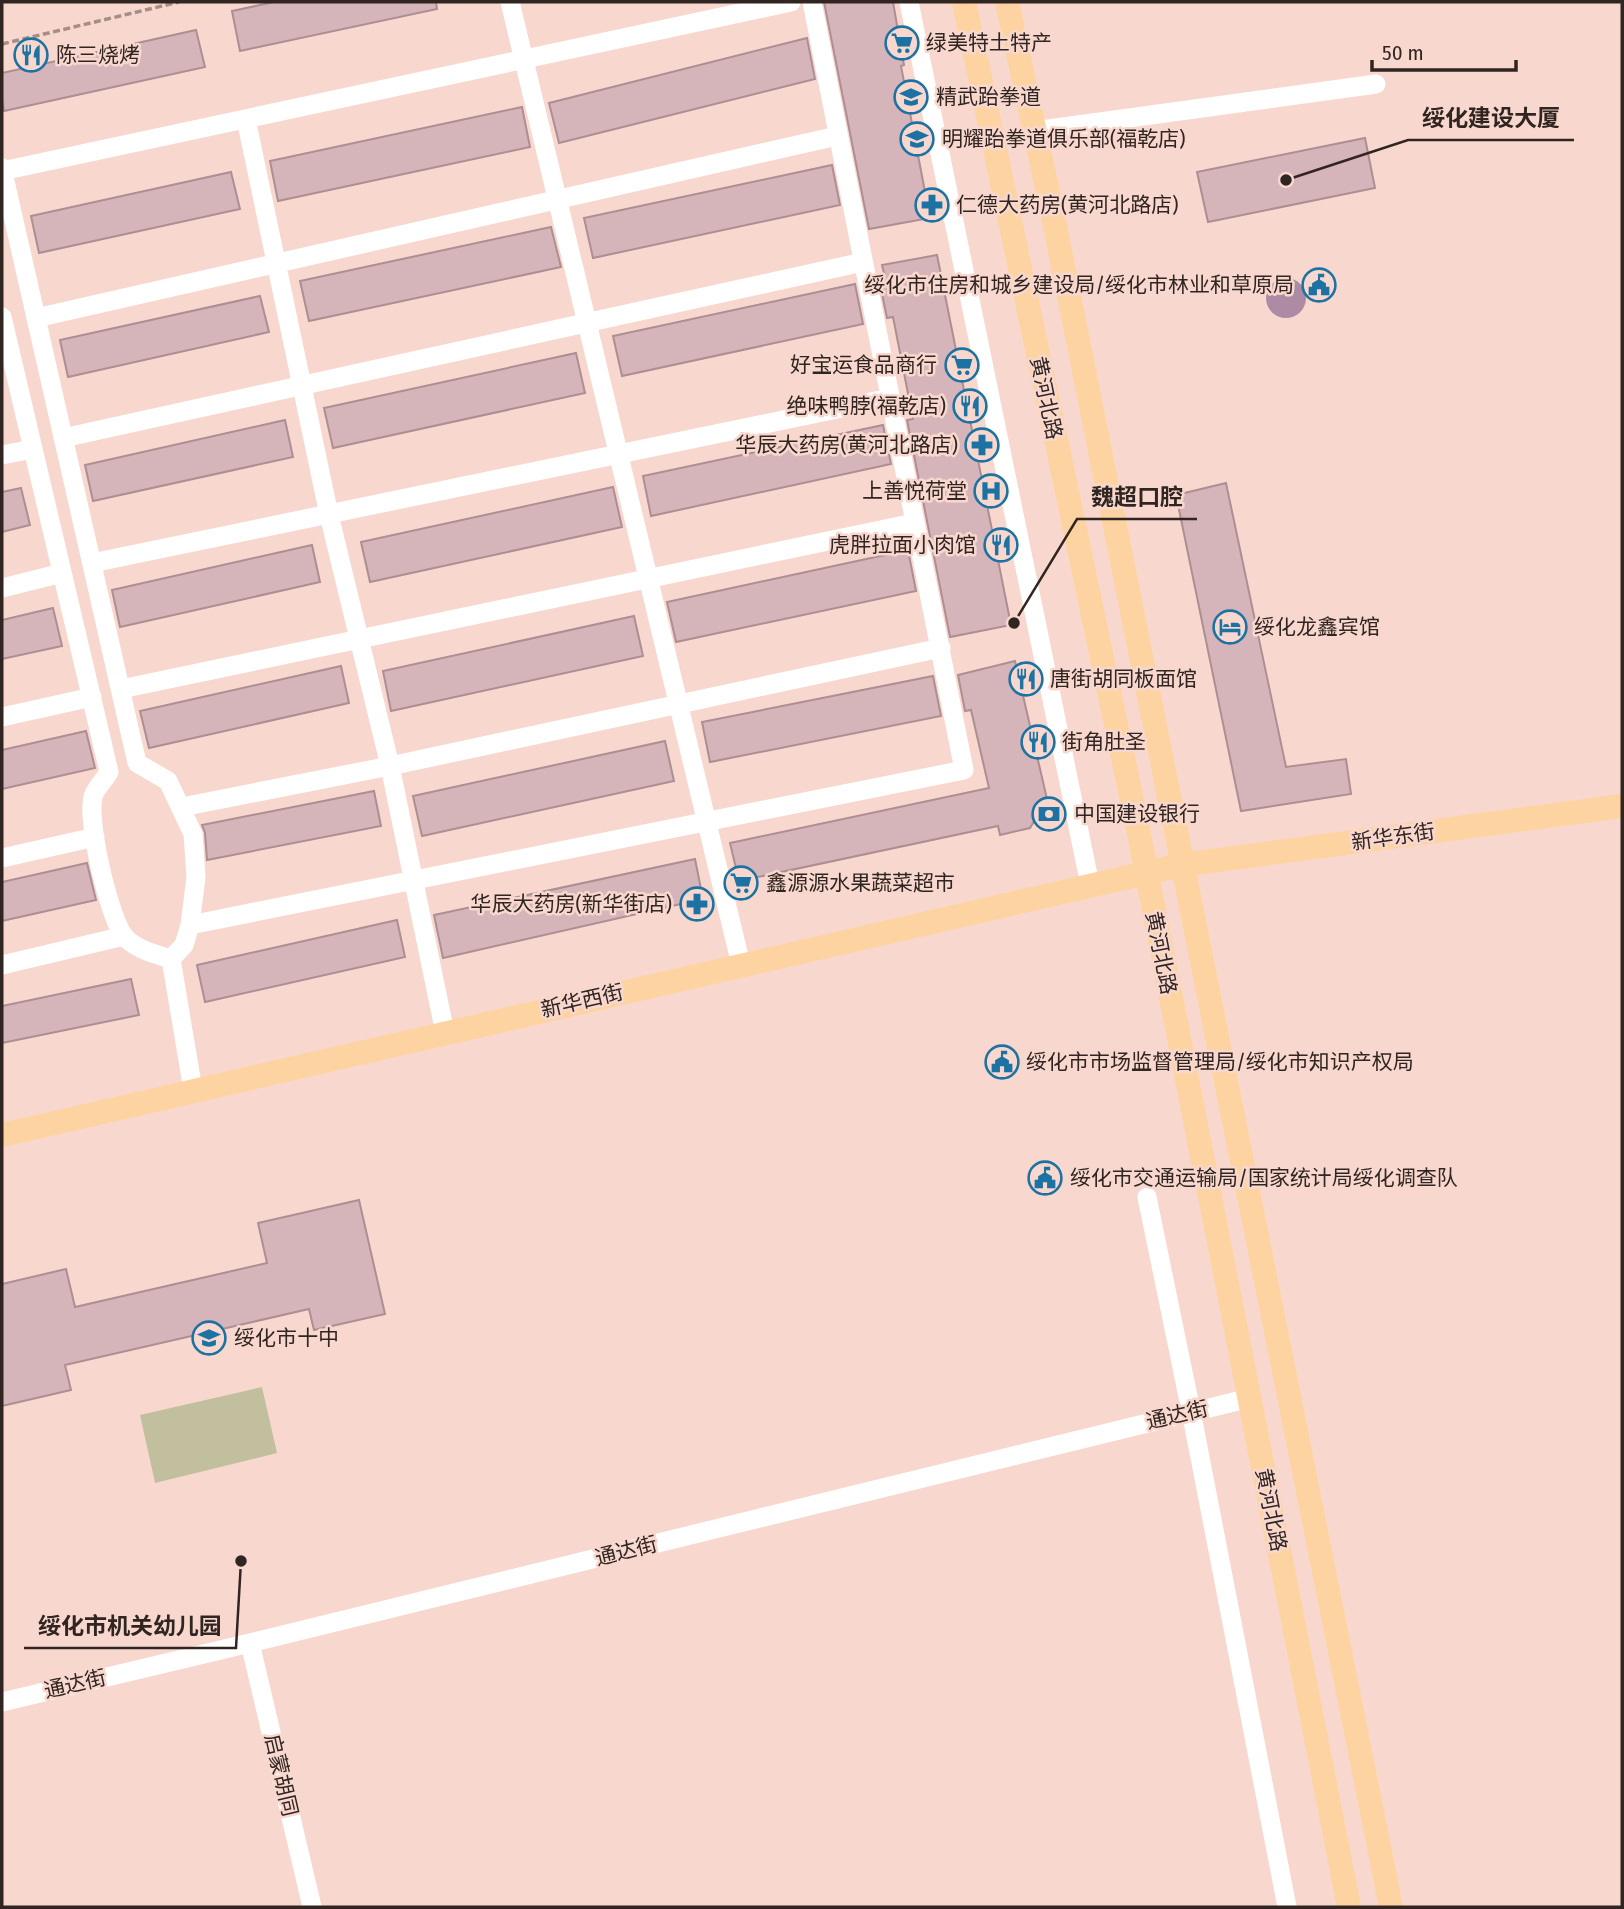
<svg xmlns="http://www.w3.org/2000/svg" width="1624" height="1909" font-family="'Fira Sans Condensed','Noto Sans SC',sans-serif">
<rect width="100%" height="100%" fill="#f8d8ce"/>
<path fill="#c2bf9e" d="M262,1387L277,1453L155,1483L140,1415Z"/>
<path fill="#ad8ba5" d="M1266 298a20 20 0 1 1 40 0a20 20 0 1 1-40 0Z"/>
<path fill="#d5b5ba" stroke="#ad8e93" stroke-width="2" d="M274,2H436L437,9L240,51L232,11Z
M824,2H893L904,65L901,66L930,218L869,229Z
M196,30L205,67L4,111L2,100V73Z
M807,38L815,79L559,143L549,103Z
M522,107L530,147L278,201L270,161Z
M1365,138L1375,188L1208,222L1197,172Z
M832,165L840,205L593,258L584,218Z
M231,172L240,209L39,253L31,216Z
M551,227L561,267L309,321L300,281Z
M937,255L1011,625L950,637L907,420L913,419L893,317L887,318L879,279L885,277L882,265Z
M855,284L863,324L622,376L613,336Z
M260,296L269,332L68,377L60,340Z
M576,353L585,393L333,448L324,408Z
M285,420L293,457L93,501L85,465Z
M883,425L891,464L651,516L643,476Z
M1226,483L1286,767L1346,759L1351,794L1241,811L1176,495Z
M613,487L622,527L370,582L361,542Z
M21,488L30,525L2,532V492Z
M312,545L320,582L120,627L112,590Z
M908,550L916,591L676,642L667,602Z
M53,608L62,646L2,659V620Z
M634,616L643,656L391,711L383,671Z
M1015,661L1047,799L1030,828L1000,835L998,826L739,881L730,843L989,788L971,710L965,711L958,675Z
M341,666L349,703L149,748L140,711Z
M933,676L941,716L710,762L702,722Z
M86,731L95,768L2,789V750Z
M665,741L674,781L422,836L413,796Z
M374,791L381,826L207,860L205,833L202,825Z
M695,859L703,899L443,958L434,915Z
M87,863L96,900L2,921V882Z
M397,920L405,957L205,1002L197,965Z
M131,979L139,1015L2,1043V1006Z
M359,1200L385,1314L314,1330L309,1309L65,1365L71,1390L2,1406V1284L66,1269L75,1307L267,1263L258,1223Z"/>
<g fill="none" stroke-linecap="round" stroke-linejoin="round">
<path stroke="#a68e87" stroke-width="3.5" stroke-dasharray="7 3.5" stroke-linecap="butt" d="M2,44L179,2"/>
<path stroke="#fff" stroke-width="19" d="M510,2L741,965
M909,2L1090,885
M246,119L329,515L390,766L445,1033
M1034,131L1376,84
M2,168L137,763L168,781L193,834L196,877L190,925L184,945L171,959L193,1090
M2,171L791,2
M2,317L109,772C105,779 97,787 94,794C85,817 109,915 123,935C134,949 155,954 171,959
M36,318L837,136
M63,438L863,262
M2,455L33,449
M92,563L890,398
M2,588L62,573
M121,689L914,523
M2,717L92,697
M182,807L390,766L941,648
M2,858L95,837
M190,925L964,770L812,2
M2,965L124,936
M1147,1197L1191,1411L1287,1907
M250,1643L312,1907
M2,1702L250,1643L1250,1398"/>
<path stroke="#fdd4a1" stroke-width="24" d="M964,2L1138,829L1349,1907
M1007,2L1053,216L1391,1907
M2,1135L1181,865L1622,806"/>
</g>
<defs>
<symbol id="supermarket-ring" viewBox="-11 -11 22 22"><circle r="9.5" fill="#f8d8ce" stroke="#1c72a2" stroke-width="1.5"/><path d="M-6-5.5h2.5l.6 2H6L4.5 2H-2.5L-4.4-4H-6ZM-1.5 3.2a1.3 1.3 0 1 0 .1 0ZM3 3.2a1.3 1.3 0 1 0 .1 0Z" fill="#1c72a2"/></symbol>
<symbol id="restaurant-ring" viewBox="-11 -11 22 22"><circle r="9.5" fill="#f8d8ce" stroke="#1c72a2" stroke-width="1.5"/><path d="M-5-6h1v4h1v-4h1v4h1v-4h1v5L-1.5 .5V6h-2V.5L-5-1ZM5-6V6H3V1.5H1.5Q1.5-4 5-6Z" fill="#1c72a2"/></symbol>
<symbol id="school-ring" viewBox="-11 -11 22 22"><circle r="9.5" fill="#f8d8ce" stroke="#1c72a2" stroke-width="1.5"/><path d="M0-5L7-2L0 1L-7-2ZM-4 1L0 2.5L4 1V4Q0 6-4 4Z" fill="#1c72a2"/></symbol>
<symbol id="pharmacy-ring" viewBox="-11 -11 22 22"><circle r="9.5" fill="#f8d8ce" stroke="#1c72a2" stroke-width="1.5"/><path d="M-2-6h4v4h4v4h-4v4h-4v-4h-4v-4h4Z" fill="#1c72a2"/></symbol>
<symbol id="civic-ring" viewBox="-11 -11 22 22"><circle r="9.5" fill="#f8d8ce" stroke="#1c72a2" stroke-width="1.5"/><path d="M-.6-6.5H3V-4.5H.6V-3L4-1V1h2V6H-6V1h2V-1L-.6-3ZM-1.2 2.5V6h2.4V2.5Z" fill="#1c72a2"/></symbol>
<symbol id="hospital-ring" viewBox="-11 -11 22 22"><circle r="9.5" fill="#f8d8ce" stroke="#1c72a2" stroke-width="1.5"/><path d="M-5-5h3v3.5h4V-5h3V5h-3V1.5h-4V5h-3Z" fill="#1c72a2"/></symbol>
<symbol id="hotel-ring" viewBox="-11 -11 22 22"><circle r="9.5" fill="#f8d8ce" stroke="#1c72a2" stroke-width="1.5"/><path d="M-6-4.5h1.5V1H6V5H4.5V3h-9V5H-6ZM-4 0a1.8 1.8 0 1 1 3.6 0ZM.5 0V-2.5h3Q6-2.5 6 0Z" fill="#1c72a2"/></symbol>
<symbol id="bank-ring" viewBox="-11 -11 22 22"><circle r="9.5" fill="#f8d8ce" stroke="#1c72a2" stroke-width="1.5"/><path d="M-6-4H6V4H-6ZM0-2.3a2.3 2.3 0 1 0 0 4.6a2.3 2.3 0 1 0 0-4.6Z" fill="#1c72a2"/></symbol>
</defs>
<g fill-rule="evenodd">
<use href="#supermarket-ring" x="883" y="24" width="38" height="38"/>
<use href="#restaurant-ring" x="12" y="36" width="38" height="38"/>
<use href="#school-ring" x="892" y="78" width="38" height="38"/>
<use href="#school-ring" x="898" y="120" width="38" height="38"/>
<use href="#pharmacy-ring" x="913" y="186" width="38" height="38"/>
<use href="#civic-ring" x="1300" y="266" width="38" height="38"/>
<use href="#supermarket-ring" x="943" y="346" width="38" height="38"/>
<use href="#restaurant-ring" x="951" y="387" width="38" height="38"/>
<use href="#pharmacy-ring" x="963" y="426" width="38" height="38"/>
<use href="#hospital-ring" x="972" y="472" width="38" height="38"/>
<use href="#restaurant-ring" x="982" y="526" width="38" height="38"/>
<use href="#hotel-ring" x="1211" y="608" width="38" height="38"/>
<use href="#restaurant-ring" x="1007" y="660" width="38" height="38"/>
<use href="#restaurant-ring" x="1019" y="723" width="38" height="38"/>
<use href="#bank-ring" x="1030" y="795" width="38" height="38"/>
<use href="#supermarket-ring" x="722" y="864" width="38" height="38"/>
<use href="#pharmacy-ring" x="678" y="885" width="38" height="38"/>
<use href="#civic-ring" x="983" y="1043" width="38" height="38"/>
<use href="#civic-ring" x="1026" y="1159" width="38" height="38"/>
<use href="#school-ring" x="190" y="1319" width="38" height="38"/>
</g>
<g text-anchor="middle" stroke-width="5" stroke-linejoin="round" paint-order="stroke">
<g font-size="21" fill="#302521" stroke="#f8d8ce" text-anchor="start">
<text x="926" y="50">绿美特土特产</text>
<text x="56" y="62">陈三烧烤</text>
<text x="936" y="104">精武跆拳道</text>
<text x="942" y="146">明耀跆拳道俱乐部(福乾店)</text>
<text x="956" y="212">仁德大药房(黄河北路店)</text>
<text x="1294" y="292" text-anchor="end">绥化市住房和城乡建设局/绥化市林业和草原局</text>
<text x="937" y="372" text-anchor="end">好宝运食品商行</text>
<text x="946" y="413" text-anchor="end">绝味鸭脖(福乾店)</text>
<text x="958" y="452" text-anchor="end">华辰大药房(黄河北路店)</text>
<text x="967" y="498" text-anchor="end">上善悦荷堂</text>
<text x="976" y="552" text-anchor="end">虎胖拉面小肉馆</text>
<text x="1254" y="634">绥化龙鑫宾馆</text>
<text x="1050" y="686">唐街胡同板面馆</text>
<text x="1062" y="749">街角肚圣</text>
<text x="1074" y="821">中国建设银行</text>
<text x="766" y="890">鑫源源水果蔬菜超市</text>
<text x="672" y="911" text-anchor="end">华辰大药房(新华街店)</text>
<text x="1026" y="1069">绥化市市场监督管理局/绥化市知识产权局</text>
<text x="1070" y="1185">绥化市交通运输局/国家统计局绥化调查队</text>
<text x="234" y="1345">绥化市十中</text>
</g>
<g font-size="21" fill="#302521" stroke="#f8d8ce">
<text transform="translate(1046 398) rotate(78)" y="7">黄河北路</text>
<text transform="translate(1393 837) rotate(-8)" y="7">新华东街</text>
<text transform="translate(1161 953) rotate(79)" y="7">黄河北路</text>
<text transform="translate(582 1001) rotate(-13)" y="7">新华西街</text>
<text transform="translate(1177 1415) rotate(-13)" y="7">通达街</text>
<text transform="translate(1271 1510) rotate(79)" y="7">黄河北路</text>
<text transform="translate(626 1551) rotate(-14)" y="7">通达街</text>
<text transform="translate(75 1684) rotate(-13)" y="7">通达街</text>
<text transform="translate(281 1775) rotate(77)" y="7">启蒙胡同</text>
</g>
</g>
<path fill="none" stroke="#302521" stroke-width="2.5" d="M1286 180L1408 140H1574M1014 623L1077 519H1197M241 1561L236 1648H24"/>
<g fill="#302521" stroke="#f8d8ce" stroke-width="2.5">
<circle cx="1286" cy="180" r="7"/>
<circle cx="1014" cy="623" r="7"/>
<circle cx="241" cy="1561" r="7"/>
</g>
<g font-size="23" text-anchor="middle" font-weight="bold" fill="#302521" stroke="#f8d8ce" stroke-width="5" stroke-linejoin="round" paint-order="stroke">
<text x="1491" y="126">绥化建设大厦</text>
<text x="1137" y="505">魏超口腔</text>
<text x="130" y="1634">绥化市机关幼儿园</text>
</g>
<rect width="1624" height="1909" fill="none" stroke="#302521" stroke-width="7"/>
<path d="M1372 60v10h144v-10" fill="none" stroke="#302521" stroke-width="3.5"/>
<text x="1382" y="60" font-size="21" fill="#302521" stroke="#f8d8ce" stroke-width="5" paint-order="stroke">50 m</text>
</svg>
